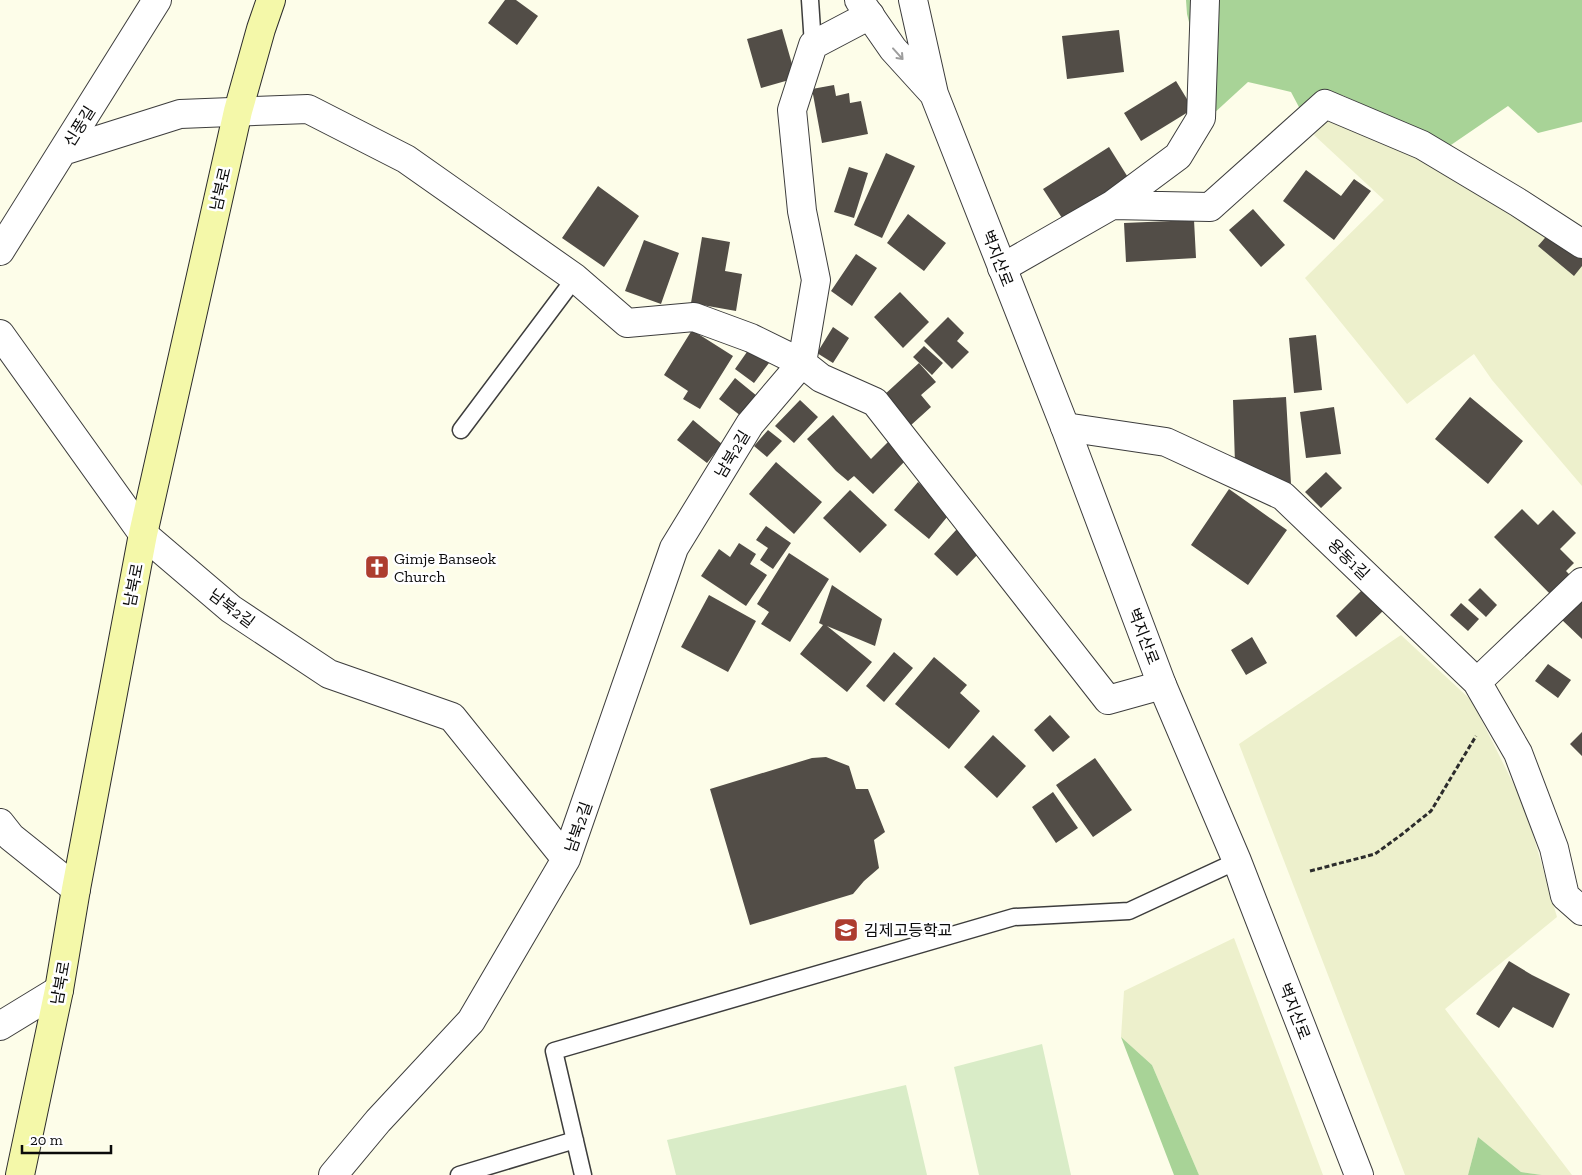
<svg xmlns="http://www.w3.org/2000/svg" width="1582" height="1175" font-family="'Zilla Slab','Noto Sans KR',serif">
<rect width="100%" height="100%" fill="#fdfde9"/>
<path fill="#edf0cc" d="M1328,115L1428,158L1582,256V486L1492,380L1474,354L1407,404L1305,278L1384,200L1314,135Z
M1401,635L1472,701L1525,807L1557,917L1445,1009L1572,1175H1542L1521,1172L1478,1137L1468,1175H1405L1239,744Z
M1234,938L1323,1175H1199L1152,1065L1121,1037L1124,991Z"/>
<path fill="#a8d397" d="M1186,0H1582V122L1538,133L1508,106L1448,147L1393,118L1342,95L1300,109L1291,92L1248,82L1212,115L1187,14Z
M1121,1037L1152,1065L1199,1175H1174Z
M1478,1137L1521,1172L1542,1175H1468Z"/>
<path fill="#d9ecc7" d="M1042,1044L1071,1175H979L954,1067Z
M906,1085L927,1175H676L667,1140Z"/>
<path fill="#524d47" d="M505,0H516L538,16L517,45L488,23Z
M782,29L796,78L761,88L747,39Z
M1119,30L1124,72L1067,79L1062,36Z
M1176,81L1193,109L1141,141L1124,113Z
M834,85L836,96L849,93L850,103L861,101L868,134L822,143L812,89Z
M1109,147L1129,179L1064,221L1043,189Z
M886,153L915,166L882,238L854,225Z
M849,167L868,173L854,218L834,212Z
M1306,170L1341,196L1354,179L1371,191L1334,240L1283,201Z
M598,186L639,216L604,267L562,238Z
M1253,209L1285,245L1261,267L1229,230Z
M908,214L946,243L924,271L887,243Z
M1194,220L1196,258L1126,262L1124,223Z
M1550,232L1582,259V266L1574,276L1538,246Z
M702,237L730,242L725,271L742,274L736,311L691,303Z
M644,240L679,253L661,304L625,291Z
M856,254L877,268L852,306L831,291Z
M900,292L929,322L903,348L874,317Z
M948,317L964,333L957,341L969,352L952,369L924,341Z
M833,327L849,338L833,363L817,353Z
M692,330L733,356L700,409L683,399L688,391L664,375Z
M1316,335L1322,390L1294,393L1289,338Z
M924,346L943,363L932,375L913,357Z
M749,349L769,363L754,383L735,369Z
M919,363L936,382L921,395L931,407L910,426L883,396Z
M735,378L757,396L741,416L719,399Z
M1286,397L1291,484L1235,464L1233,400Z
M1470,397L1523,441L1488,484L1435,439Z
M800,400L818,417L794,443L775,426Z
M1334,407L1341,454L1306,458L1300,412Z
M833,415L871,459L888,442L906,460L873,494L854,476L848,481L836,471L807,439Z
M693,420L722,444L707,463L677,440Z
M768,430L782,441L767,457L754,446Z
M776,462L822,502L794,534L749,494Z
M1326,472L1342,488L1321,508L1305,492Z
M918,482L952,511L929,539L894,510Z
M1229,489L1287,530L1248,585L1191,545Z
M850,490L887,525L860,553L823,518Z
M1522,509L1538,525L1553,510L1576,533L1560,549L1574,563L1566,571L1573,578L1554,598L1494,537Z
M766,526L791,543L773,569L760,560L768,548L756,540Z
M957,529L981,551L957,576L934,554Z
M739,543L756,554L750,564L767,575L746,606L701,576L719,549L730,557Z
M789,553L829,579L790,642L761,624L769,612L757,604Z
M832,585L882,619L875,646L827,626L872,662L847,692L800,654L823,625L819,623Z
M1480,588L1497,605L1486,617L1468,600Z
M1363,589L1384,610L1356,637L1336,616Z
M709,595L756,621L728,672L681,647Z
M1582,597V639L1561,619Z
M1461,603L1479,619L1468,631L1450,615Z
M1252,637L1267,663L1246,675L1231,650Z
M894,652L913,668L884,702L866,686Z
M934,657L967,685L960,693L980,711L949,749L895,704Z
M1548,664L1571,680L1558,698L1535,681Z
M1050,715L1070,737L1053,752L1034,730Z
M1582,732V756L1570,744Z
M993,735L1026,766L997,798L964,767Z
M826,757L849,766L856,789H868L885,832L874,840L879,868L864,881L853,894L750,925L710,789L812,758Z
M1095,758L1132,810L1093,837L1056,785Z
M1053,792L1078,828L1056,843L1032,807Z
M1509,961L1532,975L1570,994L1553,1028L1513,1007L1499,1028L1476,1014Z"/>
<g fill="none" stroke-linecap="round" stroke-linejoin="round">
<defs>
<path id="service" d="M810,0L813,45
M461,430L575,278
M459,1175L575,1140
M583,1175L554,1051L1014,917L1129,911L1237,861"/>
<path id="minor" d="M63,151L180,114L308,109L406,159L575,278L627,323L694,317L751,338L802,363L821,378L875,402L1108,700L1162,685
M1112,205L1210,207L1325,104L1422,145L1519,203L1582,244
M0,251L157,0
M1002,268L1112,205L1178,156L1201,118L1205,0
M0,334L143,534L231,609L329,674L452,717L566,859L674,548L750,424L802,363L816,280L802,211L792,110L813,45L870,15
M1065,427L1166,442L1283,496L1477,682L1582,582
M1477,682L1518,753L1554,848L1565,896L1582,911
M0,823L11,837L76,889
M0,1026L59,990
M333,1175L378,1121L471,1021L566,859"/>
<path id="tertiary" d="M859,0L893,49L933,93
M913,0L934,94L1065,427L1162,685L1237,861L1359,1175"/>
<path id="secondary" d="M20,1175L59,990L76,889L143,534L238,111L261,29L271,0"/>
</defs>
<use href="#service" stroke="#3d3d3d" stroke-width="19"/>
<use href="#minor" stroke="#3d3d3d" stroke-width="30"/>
<use href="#tertiary" stroke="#3d3d3d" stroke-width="30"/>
<use href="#secondary" stroke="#2c2c2c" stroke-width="30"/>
<path stroke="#2c2c2c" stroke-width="3" stroke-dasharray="5 2.5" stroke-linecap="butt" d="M1310,871L1375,854L1401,835L1431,811L1476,736"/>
<use href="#service" stroke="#fff" stroke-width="16"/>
<use href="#minor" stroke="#fff" stroke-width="28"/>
<use href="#tertiary" stroke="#fff" stroke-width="28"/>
<use href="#secondary" stroke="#f4f8a9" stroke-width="28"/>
</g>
<defs><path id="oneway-shaft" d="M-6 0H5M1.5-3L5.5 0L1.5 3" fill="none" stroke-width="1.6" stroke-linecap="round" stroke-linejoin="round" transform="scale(1.25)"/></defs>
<use stroke="#9d9d9d" href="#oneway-shaft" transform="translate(898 54) rotate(48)"/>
<defs>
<symbol id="church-square" viewBox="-11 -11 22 22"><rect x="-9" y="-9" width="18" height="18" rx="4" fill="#ad3d2f" stroke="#fff"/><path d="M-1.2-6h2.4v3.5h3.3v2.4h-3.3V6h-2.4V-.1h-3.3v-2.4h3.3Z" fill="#fff"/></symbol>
<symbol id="school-square" viewBox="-11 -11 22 22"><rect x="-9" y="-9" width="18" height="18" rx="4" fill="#ad3d2f" stroke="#fff"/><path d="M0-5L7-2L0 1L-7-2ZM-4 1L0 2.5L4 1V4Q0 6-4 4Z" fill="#fff"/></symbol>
</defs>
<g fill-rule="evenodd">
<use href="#church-square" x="363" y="553" width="28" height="28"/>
<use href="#school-square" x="832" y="916" width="28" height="28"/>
</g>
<g text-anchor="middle" stroke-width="5" stroke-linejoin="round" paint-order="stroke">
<g font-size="16" fill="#0a0a0a" stroke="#fff">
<text transform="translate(79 126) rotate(-58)" y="6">신풍길</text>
<text transform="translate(220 189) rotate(-77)" y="6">남북로</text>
<text transform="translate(998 258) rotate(69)" y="6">벽지산로</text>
<text transform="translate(732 454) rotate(-59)" y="6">남북2길</text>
<text transform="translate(1349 559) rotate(44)" y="6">용동1길</text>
<text transform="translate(133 585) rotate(-79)" y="6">남북로</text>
<text transform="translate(232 608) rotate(37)" y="6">남북2길</text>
<text transform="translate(1144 636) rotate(69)" y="6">벽지산로</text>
<text transform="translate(578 827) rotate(-71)" y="6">남북2길</text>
<text transform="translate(60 983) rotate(-80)" y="6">남북로</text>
<text transform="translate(1295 1011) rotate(69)" y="6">벽지산로</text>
</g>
<g font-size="16" fill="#0a0a0a" stroke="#fff" text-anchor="start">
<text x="394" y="564">Gimje Banseok<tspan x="394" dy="18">Church</tspan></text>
<text x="864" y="936">김제고등학교</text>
</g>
</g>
<path d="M22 1145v8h89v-8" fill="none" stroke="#0a0a0a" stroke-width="2.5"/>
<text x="30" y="1145" font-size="15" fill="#0a0a0a" stroke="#ffffff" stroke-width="4" paint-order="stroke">20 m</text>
</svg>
